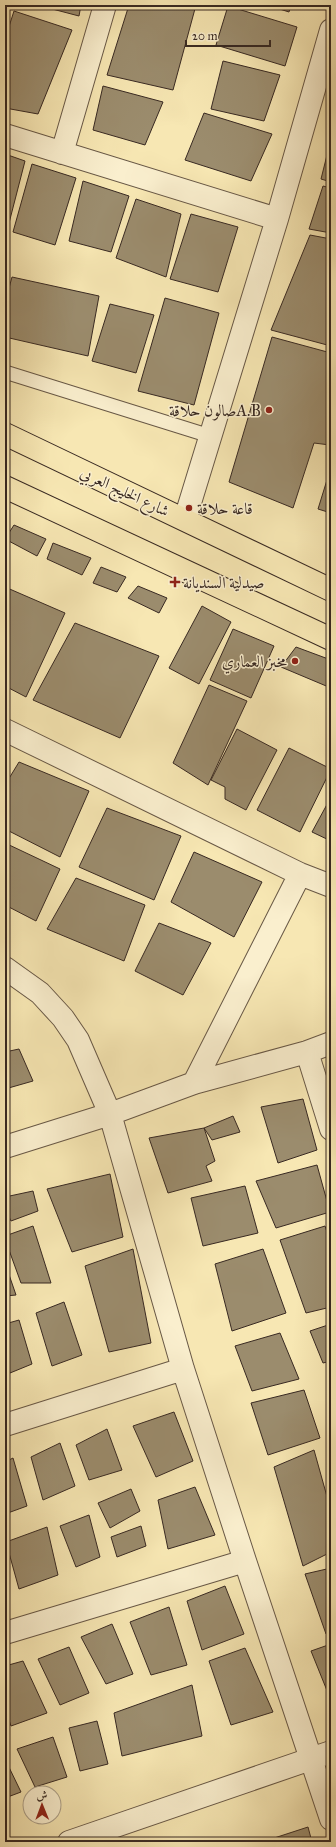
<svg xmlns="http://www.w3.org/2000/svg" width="336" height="1847" font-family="'IM FELL Great Primer',Amiri,serif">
<rect width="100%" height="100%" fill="#f7e7b3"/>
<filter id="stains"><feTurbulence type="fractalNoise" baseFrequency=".005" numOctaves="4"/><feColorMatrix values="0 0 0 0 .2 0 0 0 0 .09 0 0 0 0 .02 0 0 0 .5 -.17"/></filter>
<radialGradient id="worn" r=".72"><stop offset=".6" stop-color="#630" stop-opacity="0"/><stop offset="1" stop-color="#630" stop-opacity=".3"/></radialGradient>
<path fill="#9b8c6d" stroke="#382922" d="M37,5H81L79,16Z
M129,5H196L173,90L107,75Z
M267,5H291L289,12Z
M228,6L297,27L285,66L216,45Z
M14,11L72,30L38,114L5,108V39Z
M223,61L280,75L264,121L211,109Z
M103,86L163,102L145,145L93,130Z
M204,113L272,134L251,181L185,160Z
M331,139V182L321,179Z
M5,154L25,161L8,227H5Z
M32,164L76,178L55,245L13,232Z
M83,181L129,196L111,252L69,241Z
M323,186L331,188V233L309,229Z
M136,199L181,214L166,277L116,258Z
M191,214L238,227L218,292L170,279Z
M310,235L331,239V346L271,330Z
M12,277L99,296L88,356L5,337V303Z
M165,298L219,313L194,405L138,391Z
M110,304L154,315L136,373L92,361Z
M272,337L331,353V440L330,445L314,443L293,508L229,482Z
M331,467V513L318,509Z
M14,525L46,539L37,556L5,539Z
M53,543L91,558L82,575L47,559Z
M101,567L126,577L117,592L93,583Z
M138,586L167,598L159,613L128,598Z
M5,587L65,613L26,697L5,686Z
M202,606L231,622L199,684L169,668Z
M75,623L159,656L120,738L33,700Z
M233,629L274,646L251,698L210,680Z
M296,647L331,660V688L281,667Z
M209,685L247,701L208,785L173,763Z
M237,729L277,750L246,810L225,799V787L211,780Z
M289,748L331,769L300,832L257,810Z
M19,762L89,791L60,857L5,829V785Z
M331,797V841L312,832Z
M107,808L181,836L154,900L79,867Z
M5,843L60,869L36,921L5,905Z
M194,852L262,882L234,937L171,902Z
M76,878L145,905L124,961L47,929Z
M159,923L211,943L183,995L135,971Z
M19,1049L33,1081L5,1089V1052Z
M303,1099L317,1150L278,1163L261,1107Z
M233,1116L240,1132L212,1140L204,1128Z
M204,1128L215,1161L206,1166L212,1181L168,1193L149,1138Z
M317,1165L330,1212L276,1228L256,1181Z
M110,1174L123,1237L72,1252L47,1189Z
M245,1186L258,1233L203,1246L191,1198Z
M33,1191L38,1211L11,1221L5,1209V1197Z
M33,1226L51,1283H21L5,1239V1236Z
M325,1226L331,1244V1307L306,1313L280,1240Z
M133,1249L151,1343L109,1352L85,1266Z
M263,1249L286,1313L232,1331L215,1264Z
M5,1263L16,1295L5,1296Z
M64,1302L82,1355L52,1366L36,1313Z
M19,1320L32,1364L10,1373L5,1360V1324Z
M331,1324V1361L323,1363L310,1331Z
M280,1333L299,1379L252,1391L235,1346Z
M304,1390L320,1438L268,1455L251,1403Z
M174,1412L193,1461L156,1477L133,1426Z
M107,1429L122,1470L89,1480L76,1445Z
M60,1443L75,1486L43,1500L31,1457Z
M314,1450L331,1511V1552L303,1566L274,1467Z
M13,1458L27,1506L5,1514V1462Z
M195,1487L215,1535L168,1549L158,1500Z
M131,1489L140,1511L110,1528L98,1503Z
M89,1515L100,1557L76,1567L60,1526Z
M141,1526L146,1546L117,1557L111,1537Z
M47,1527L58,1575L19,1589L6,1542Z
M331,1568V1633L326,1634L305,1574Z
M225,1586L244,1634L202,1650L187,1601Z
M169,1607L187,1665L151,1675L130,1622Z
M112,1624L133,1674L106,1684L81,1637Z
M331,1644V1697L330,1698L311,1651Z
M69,1647L89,1693L60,1705L38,1659Z
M245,1648L273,1712L231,1725L209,1661Z
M23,1661L47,1713L11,1726L5,1708V1666Z
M192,1685L202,1736L122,1756L114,1713Z
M97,1721L108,1764L80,1771L69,1728Z
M53,1737L67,1777L35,1787L17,1749Z
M5,1759L21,1792L5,1798Z
M308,1827L312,1842H262Z"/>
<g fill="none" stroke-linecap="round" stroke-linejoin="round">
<defs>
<path id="service" d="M5,372L210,436"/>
<path id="minor" d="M5,135L277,219
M62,153L105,5
M185,519L277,219L331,30
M5,730L300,874L331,886
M5,968L40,993L63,1018L78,1040L110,1114L183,1369L245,1561L331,1819
M307,1052L331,1129
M194,1083L300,874
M5,1147L110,1114L194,1083L307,1052L331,1043
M5,1425L183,1369
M5,1633L245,1561
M69,1842L331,1752"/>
<path id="primary" d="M5,434L331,590
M5,487L331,639"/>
</defs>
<use href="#service" stroke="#685846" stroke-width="15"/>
<use href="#minor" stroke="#685846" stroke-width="24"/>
<use href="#primary" stroke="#382922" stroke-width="24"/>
<use href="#service" stroke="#faefce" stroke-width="13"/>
<use href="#minor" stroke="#faefce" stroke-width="22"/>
<use href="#primary" stroke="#f7e7b3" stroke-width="22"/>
</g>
<g fill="#8f2418" stroke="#faefce" stroke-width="1.5">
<circle cx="269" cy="410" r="4"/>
<circle cx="189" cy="508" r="4"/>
<path d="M173 576h4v4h4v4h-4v4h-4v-4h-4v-4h4z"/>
<circle cx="295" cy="661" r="4"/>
</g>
<g text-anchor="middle" stroke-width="3" stroke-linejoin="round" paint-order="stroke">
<g font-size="16" fill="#382922" stroke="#faefce" text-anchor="end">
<text x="261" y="416">صالون حلاقةA.B</text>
<text x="197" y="514" text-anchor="start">قاعة حلاقة</text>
<text x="183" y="588" text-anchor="start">صيدلية السنديانة</text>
<text x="287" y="667">مخبز العماري</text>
</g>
<g font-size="16" fill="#382922" stroke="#faefce">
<text transform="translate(125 491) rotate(25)" y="6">شارع الخليج العربي</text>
</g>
</g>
<rect width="336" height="1847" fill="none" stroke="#f7e7b3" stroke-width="20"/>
<rect x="6" y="6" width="324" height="1835" fill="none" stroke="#382922" stroke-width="2"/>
<rect x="10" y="10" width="316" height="1827" fill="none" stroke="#382922"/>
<g transform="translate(42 1805) rotate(359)"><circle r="19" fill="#faefce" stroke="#aca089"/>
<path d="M0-3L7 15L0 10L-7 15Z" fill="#8f2418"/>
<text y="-6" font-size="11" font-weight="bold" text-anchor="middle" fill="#382922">ش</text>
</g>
<path d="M186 40v6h84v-6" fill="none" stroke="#382922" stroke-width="2"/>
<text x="192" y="40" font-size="12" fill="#382922" stroke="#faefce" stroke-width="3" paint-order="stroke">20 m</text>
<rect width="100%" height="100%" filter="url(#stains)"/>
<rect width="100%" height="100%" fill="url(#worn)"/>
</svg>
